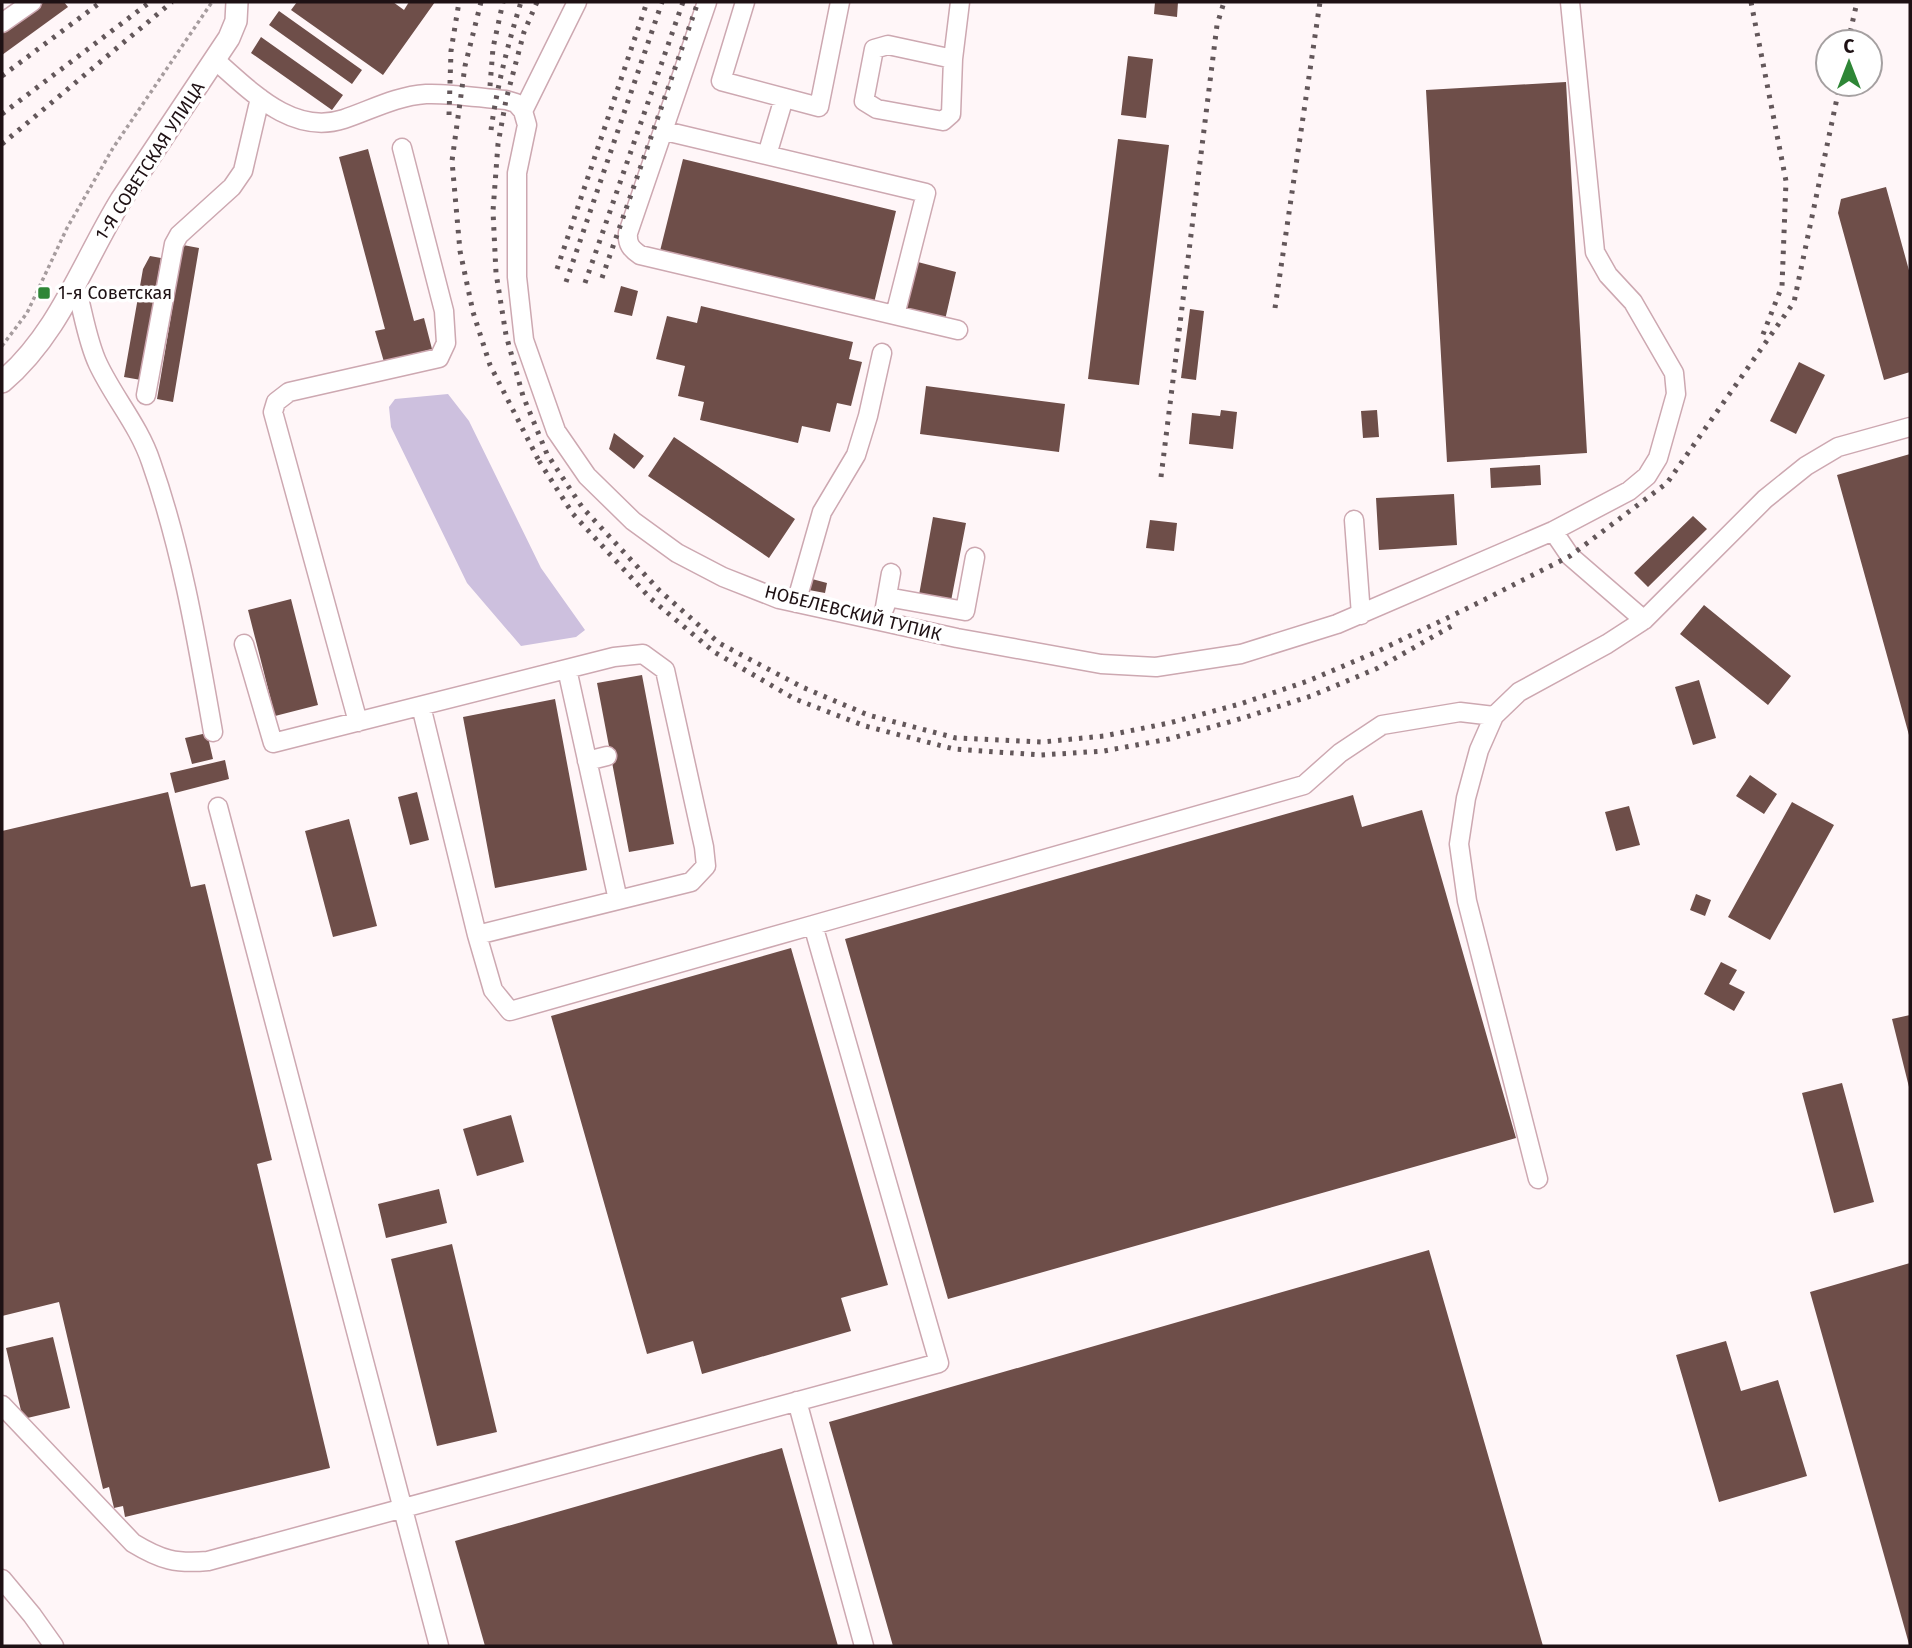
<svg xmlns="http://www.w3.org/2000/svg" width="1912" height="1648" font-family="'Fira Sans',sans-serif">
<rect width="100%" height="100%" fill="#fff6f8"/>
<path fill="#cdc0de" d="M448,394L469,421L541,568L585,630L576,637L521,646L467,583L391,427L389,407L395,399Z"/>
<path fill="#6e4e49" d="M44,2H64L68,7L2,55V33Z
M297,2H393L404,10L409,2H435L383,75L291,10Z
M1155,2H1178L1177,17L1154,14Z
M279,11L362,70L352,84L269,25Z
M261,37L343,95L332,110L251,53Z
M1128,56L1153,59L1146,118L1121,115Z
M1566,82L1587,453L1447,462L1426,90Z
M1118,139L1169,145L1139,385L1088,379Z
M368,149L414,321L424,318L432,349L384,362L375,331L385,329L339,157Z
M683,159L896,211L874,303L660,251Z
M1886,187L1910,274V372L1884,380L1838,213L1841,199Z
M183,245L199,248L173,402L157,399Z
M150,256L161,258L141,380L124,377L143,269Z
M914,261L956,272L945,320L903,309Z
M621,286L638,291L632,316L614,312Z
M701,306L853,342L849,359L862,362L851,406L837,403L830,432L802,426L798,443L700,420L704,402L678,396L685,366L656,359L667,316L697,323Z
M1190,309L1204,311L1196,380L1181,378Z
M1799,362L1825,375L1796,434L1770,421Z
M926,386L1065,404L1059,452L920,434Z
M1221,410L1237,412L1233,449L1189,444L1192,413L1220,416Z
M1377,410L1379,437L1363,438L1361,411Z
M614,433L644,456L634,469L609,449Z
M674,437L795,519L769,558L648,476Z
M1910,454V735H1909L1837,475Z
M1540,465L1541,485L1491,488L1490,468Z
M1454,494L1457,545L1379,550L1376,498Z
M1693,516L1707,529L1648,587L1634,573Z
M933,517L966,523L951,601L919,595Z
M1150,520L1177,523L1174,551L1146,548Z
M812,579L827,583L825,593L809,590Z
M291,599L318,705L275,716L248,610Z
M1704,605L1791,676L1768,705L1680,634Z
M642,675L674,844L629,852L597,683Z
M1699,680L1716,738L1693,745L1675,687Z
M555,699L587,870L495,888L463,717Z
M207,733L213,759L192,764L185,738Z
M225,760L229,779L175,793L170,773Z
M1750,775L1777,794L1764,814L1736,796Z
M168,792L191,887L205,884L272,1160L257,1164L330,1468L125,1517L123,1506L114,1508L109,1487L103,1489L59,1302L2,1316V831Z
M417,792L429,840L410,845L398,797Z
M1353,795L1362,827L1422,810L1516,1138L948,1299L845,939Z
M1792,802L1834,825L1770,940L1728,917Z
M1629,806L1640,845L1616,851L1605,812Z
M349,819L377,926L333,937L305,831Z
M1696,894L1711,900L1705,916L1690,910Z
M791,948L888,1285L841,1298L851,1331L702,1374L693,1341L647,1354L551,1016Z
M1721,962L1737,970L1729,984L1745,992L1734,1011L1704,994Z
M1910,1015V1087H1909L1892,1019Z
M1842,1083L1874,1202L1834,1213L1802,1093Z
M511,1115L524,1162L477,1176L463,1129Z
M439,1189L447,1223L386,1238L378,1204Z
M452,1244L497,1432L437,1446L391,1259Z
M1429,1250L1543,1646H893L829,1422Z
M1910,1263V1644H1909L1810,1292Z
M53,1337L70,1408L23,1419L6,1348Z
M1726,1341L1741,1391L1778,1380L1807,1476L1719,1502L1676,1355Z
M782,1448L838,1646H485L455,1541Z"/>
<g fill="none" stroke-linecap="round" stroke-linejoin="round">
<defs>
<path id="minor" d="M707,2L628,233C627,244 631,249 640,255L958,330
M745,2L721,81L819,107L840,2
M2,23L32,2
M953,59L888,45L874,49L864,101L877,109L943,121L951,114L953,59L960,2
M215,60C251,91 292,136 344,119C371,110 396,96 426,94C452,93 480,98 506,100L516,103L523,111L527,125L517,173V277L524,340L556,431L587,476L633,521L677,553L723,577L779,599L957,638L1101,664L1156,667L1241,654L1337,624L1553,531L1629,491L1647,476L1658,458L1676,394L1674,373L1633,302L1608,275L1595,252L1570,2
M523,111L577,2
M665,131L926,193L895,315
M767,155L784,98
M76,287C83,311 87,341 98,364C114,398 139,426 151,462C182,550 197,641 213,732
M146,395L174,244L179,235L232,187L243,171L260,98
M1354,520L1361,615
M1553,531L1570,556L1644,620
M887,597L965,611L975,557
M796,603L822,512L856,455L868,416L882,353
M885,607L891,573
M244,644L273,743L614,657L643,654L665,670L704,847L706,866L691,882L477,935L421,706
M567,669L618,900
M358,722L273,412L276,402L289,392L439,358L446,343L444,311L402,148
M587,761L607,756
M218,807L439,1646
M477,935L493,990L510,1011L813,925
M1538,1179L1467,901L1459,844L1466,798L1479,750L1494,716L1519,692L1607,644L1644,620L1765,499L1806,466L1838,447L1910,427
M797,1401L864,1646
M2,1405L133,1543C161,1560 176,1564 208,1561L939,1363L813,925L1304,785L1340,753L1382,725L1460,712L1494,716
M2,1579L32,1615L54,1646"/>
<path id="major" d="M2,382C59,334 83,262 121,200L229,38L236,21L237,2"/>
</defs>
<use href="#minor" stroke="#cda8b1" stroke-width="21"/>
<use href="#major" stroke="#cda8b1" stroke-width="24"/>
<path stroke="#a69c9e" stroke-width="3.5" stroke-dasharray="3.5 3.5" stroke-linecap="butt" d="M2,346L27,313L67,228L113,148L212,2"/>
<use href="#minor" stroke="#fff" stroke-width="18"/>
<use href="#major" stroke="#fff" stroke-width="21"/>
<path stroke="#63575a" stroke-width="5" stroke-dasharray="3.5 7" stroke-linecap="butt" d="M481,2L465,66L452,161L460,251L473,312L490,365L538,459
M537,2L524,32L506,100L498,144L493,211L496,273L506,335L523,396L547,454L582,507L659,590L719,643L802,687L868,715L956,738L1042,742L1104,736L1169,723L1240,704L1308,681L1374,653L1470,607L1570,556L1667,483L1794,302L1840,84
M1751,2L1786,181L1782,286L1762,337
M1848,42L1857,2
M2,76L101,2
M490,86L493,48L503,2
M2,114L150,2
M449,115L451,51L459,2
M491,130C497,86 508,44 521,2
M2,144L172,2
M557,269L647,2
M602,278L698,2
M566,282L662,2
M585,283L683,2
M1275,308L1320,2
M539,461L573,514L650,598L714,652L795,699L865,726L954,749L1041,755L1104,751L1169,739L1243,718L1311,696L1378,668L1457,623
M1161,477L1217,25L1224,2"/>
</g>
<rect fill="#2e8636" stroke="#fff" stroke-width="2.5" x="37" y="286" width="14" height="14" rx="3.5"/>
<g text-anchor="middle" stroke-width="7" stroke-linejoin="round" paint-order="stroke">
<g font-size="18" fill="#1e1114" stroke="#fff">
<text transform="translate(150 161) rotate(-57)" y="6">1-Я СОВЕТСКАЯ УЛИЦА</text>
<text transform="translate(853 613) rotate(14)" y="6">НОБЕЛЕВСКИЙ ТУПИК</text>
</g>
<g font-size="18" fill="#1e1114" stroke="#fff" text-anchor="start">
<text x="58" y="299">1-я Советская</text>
</g>
</g>
<rect width="1912" height="1648" fill="none" stroke="#1e1114" stroke-width="7"/>
<g transform="translate(1849 63)"><circle r="33" fill="#ffffff" stroke="#a5a0a1" stroke-width="2"/>
<path d="M0-5L12 26L0 18L-12 26Z" fill="#2e8636"/>
<text y="-10" font-size="19" font-weight="bold" text-anchor="middle" fill="#1e1114">С</text>
</g>
</svg>
